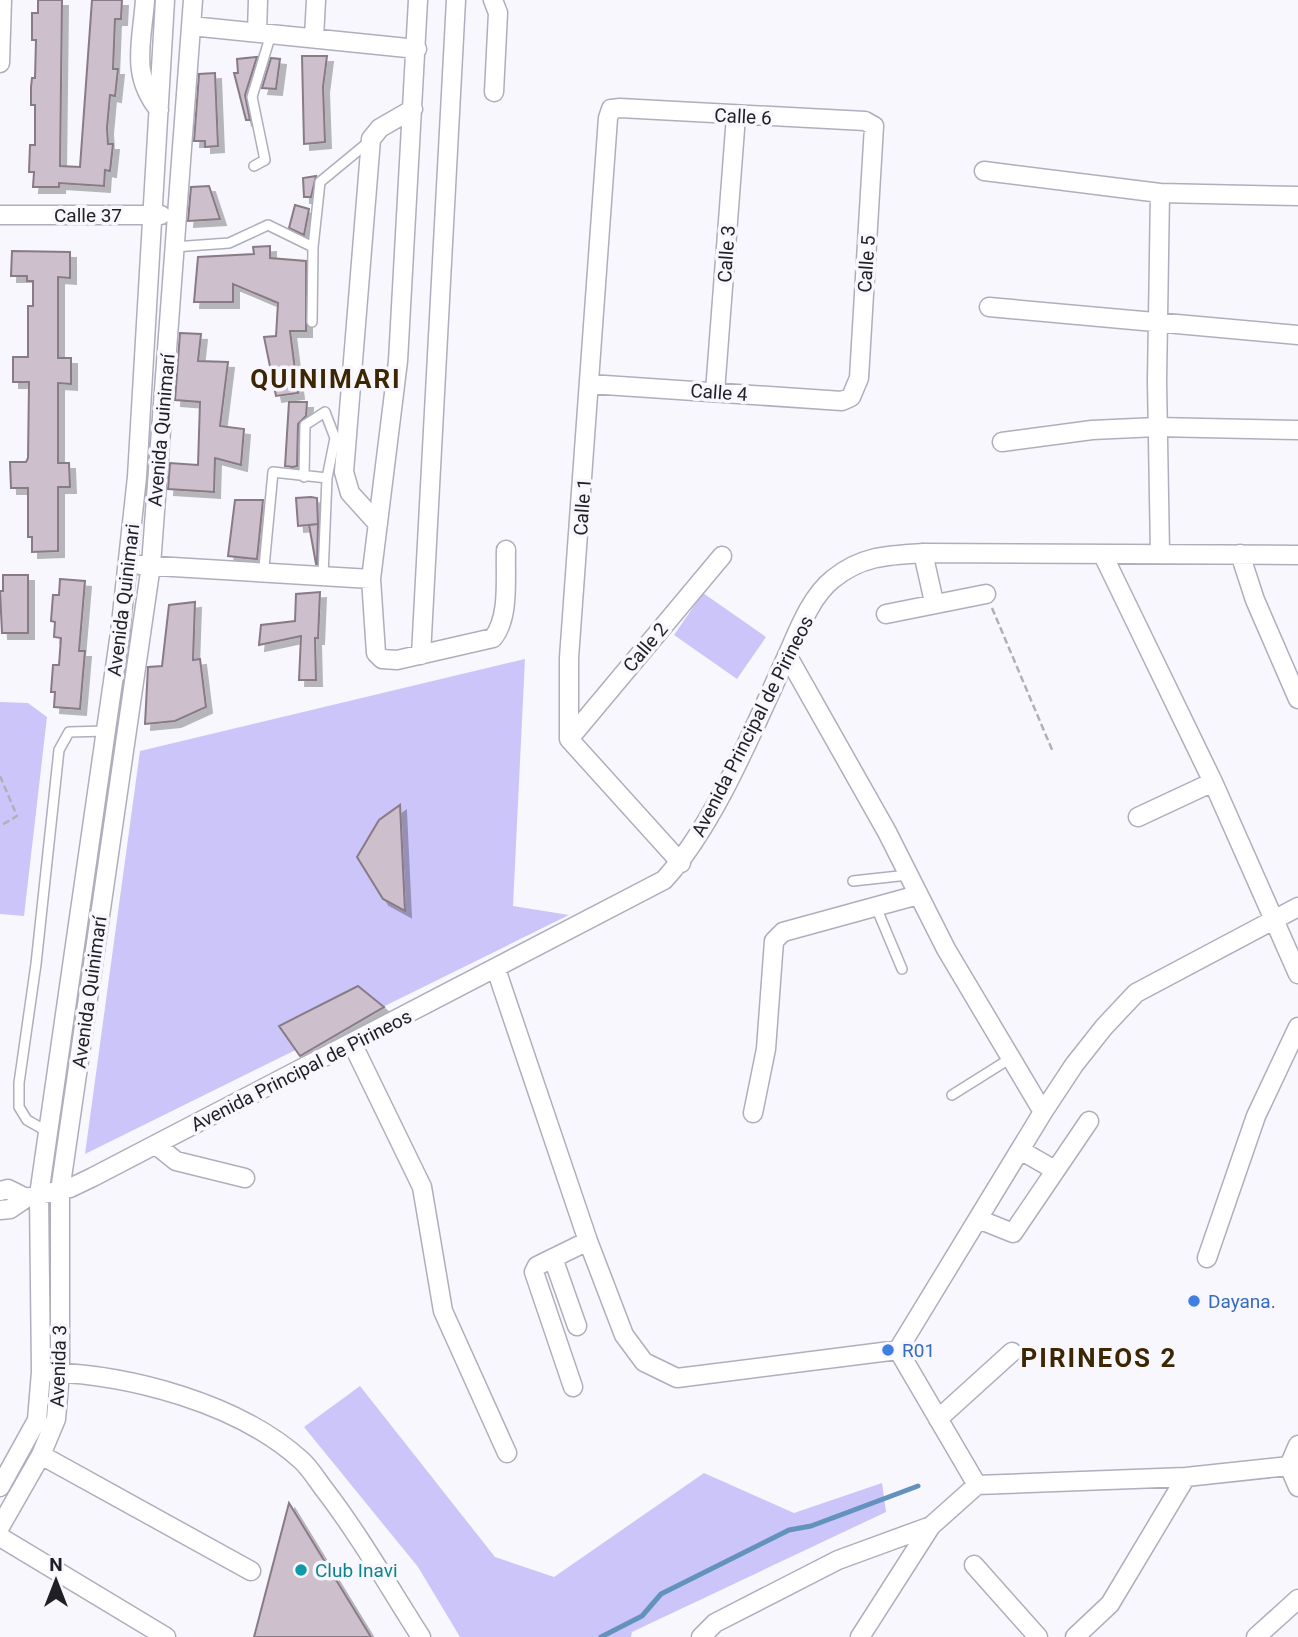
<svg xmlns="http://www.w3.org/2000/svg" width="1298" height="1637" font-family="Roboto,sans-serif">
<defs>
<filter id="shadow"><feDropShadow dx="6" dy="6" stdDeviation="0" flood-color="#0004"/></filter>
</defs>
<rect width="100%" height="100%" fill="#f8f7fd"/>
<path fill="#ccc5f9" d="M703,593L766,637L737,679L674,635Z
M525,659L513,906L569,915L85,1154L140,751Z
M0,702L28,703L47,717L24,916L0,914Z
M360,1386L495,1557L554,1577L704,1473L794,1513L882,1483L886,1512L632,1632L631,1637H460L418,1567L304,1427Z"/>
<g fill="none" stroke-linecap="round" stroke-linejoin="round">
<path stroke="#6393bc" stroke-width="5" d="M601,1637L642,1616L661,1594L789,1530L811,1526L918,1486"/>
</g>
<path fill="#cdbfcb" stroke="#877b85" stroke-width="2" filter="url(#shadow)" d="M38,0H62L60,166L80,167L92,0H122L121,19H115L113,69H118L115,96L110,95L107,128L108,144H113L110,171L105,170L104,186L59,183V187H33L34,172H29L30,145H35V105H31V87L32,78H35L36,40H32V13H38Z
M302,56H327L323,87L325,142L304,144Z
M257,57L245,95L250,120H246L234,73H238L237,59Z
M271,58L280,59L276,89L262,88Z
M215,73L218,146L205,147V141H194L199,74Z
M316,176L311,197H304L303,178Z
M209,186L220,219L188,221L191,187Z
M295,205L309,209L304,235L289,228Z
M270,246V258L306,261V331H290L298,393L276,396L264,337L276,336L278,303L233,284V302H194L198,257L254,254L253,247Z
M12,251L70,252V278L58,277V358H71V384L58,383V463H69L70,487H58V551L32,552V537H28V488H11L10,462H26L28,458L29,382H13V357H28V306H33V281H27V276H11Z
M180,333L201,334L198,361L228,362L220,426L244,429L241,465L215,458L214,492L168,489L170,463L198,465L200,402L175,400Z
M289,402H307L306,416L298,424L297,466L293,467L285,466Z
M311,497L317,498L318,524L298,526L296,498Z
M235,500H263L257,559L228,556Z
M318,524L317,564H316L309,525Z
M3,575H28V633H2L0,591H3Z
M60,579L85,581L79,651H85L80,709L54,707L55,692H51L53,665H59L61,638L54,637L55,622L51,621L53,595H59Z
M320,592L318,638H315L316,680H299L301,636L259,645L261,625L295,621L296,594Z
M195,602L193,660L200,659L206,707L175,721L145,724L148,667L162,666L169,605Z
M400,805L405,911L383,899L357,857L379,820Z
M358,986L384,1007L300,1056L279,1026Z
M289,1503L371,1637H254Z"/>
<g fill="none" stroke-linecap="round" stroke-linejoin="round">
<defs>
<path id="lane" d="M254,166L265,160L252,97L271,34
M174,247L229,243L268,225L313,247L312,322
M313,247L320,182L371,140
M304,477L305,425L325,412L335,438L327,478
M264,567L273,472L327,478L323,576
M853,881L908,875
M876,907L902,969
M952,1095L1011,1058
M48,1132L27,1120L19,1107V1083L36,964L59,750L69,732L106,731"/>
<path id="street" d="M145,0C142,43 130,74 159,110
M418,0L398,361L371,579L376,653L382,659L397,660L493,638C510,617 505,578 506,550
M493,0L498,13L494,92
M191,26L417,49
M257,32L258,0
M314,38L316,0
M0,63L2,0
M984,171L1160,193L1298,196
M1160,193L1157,381L1160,553
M0,215H161
M989,307L1298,335
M590,384L842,401L851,397L859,378L874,126L865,121L620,108L611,109L608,118L569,658V739L681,863
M715,392L736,116
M1002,442L1092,430L1157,427L1298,430
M378,524L350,493L344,472L371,139L380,128L413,109
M923,553L934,602
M1240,554L1255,600L1298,699
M1103,555L1213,782L1298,974
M140,565L371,579
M886,614L986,594
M421,655L456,0
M787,655L887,832L946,949L1043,1112
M569,739L722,556
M1138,817L1213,782
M496,969L588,1241L624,1335L644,1362L677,1378L898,1350L1043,1112L1074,1065L1104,1027L1136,993L1298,907
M352,1043L422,1187L443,1311L507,1453
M753,1113L766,1049L774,941L783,932L918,895
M156,1145L176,1161L245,1178
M1020,1150L1053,1169
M0,1191L8,1189L26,1198
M0,1210L10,1209L26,1198L70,1188L93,1177L664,880C715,825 755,725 787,656C798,631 811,596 833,579C861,556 888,555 923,553L1298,555
M978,1219L1013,1233L1089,1121
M553,1258L577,1326
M1207,1258L1256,1116L1298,1027
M898,1350L977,1485
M48,1372C130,1375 238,1403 301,1460C310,1468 317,1480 324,1489C360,1536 389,1587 421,1637
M573,1387L534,1272L537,1266L588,1241
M938,1419L1012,1352
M41,1455L251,1571
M1289,1466L1298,1445
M1289,1466L1298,1487
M0,1487L37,1420L41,1372L39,1195L120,633L137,477L165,0
M0,1527L41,1455L56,1419L60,1373V1191L151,565L193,0
M0,1537L166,1637
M974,1565L1038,1637
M701,1637L715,1623L838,1560L931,1526
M860,1637L931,1526L977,1485L1186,1477L1289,1466
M1075,1637L1110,1604L1186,1477
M1256,1637L1298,1599"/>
</defs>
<use href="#lane" stroke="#afaebd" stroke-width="12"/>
<use href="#street" stroke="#afaebd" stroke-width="21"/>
<path stroke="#b1b0b6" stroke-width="2.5" stroke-dasharray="7 3.5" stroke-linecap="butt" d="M992,608L1053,752
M0,776L17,816L0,826"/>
<use href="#lane" stroke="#fff" stroke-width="9"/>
<use href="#street" stroke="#fff" stroke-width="18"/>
</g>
<g fill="#3f7fe0" stroke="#f8f7fd" stroke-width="2.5">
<circle cx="1194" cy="1301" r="7"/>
<circle cx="888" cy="1350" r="7"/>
</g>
<circle fill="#0f9aa8" stroke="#f8f7fd" stroke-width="2.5" cx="301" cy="1570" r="7"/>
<g text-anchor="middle" stroke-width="7" stroke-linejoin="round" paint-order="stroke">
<g font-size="19" fill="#201f25" stroke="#f8f7fd">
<text transform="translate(743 116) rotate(3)" y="7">Calle 6</text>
<text x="88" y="222">Calle 37</text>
<text transform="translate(726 254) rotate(-86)" y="7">Calle 3</text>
<text transform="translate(866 264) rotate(-86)" y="7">Calle 5</text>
<text transform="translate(719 392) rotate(4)" y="7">Calle 4</text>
<text transform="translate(161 430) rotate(-85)" y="7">Avenida Quinimarí</text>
<text transform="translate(582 507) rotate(-86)" y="7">Calle 1</text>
<text transform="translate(123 600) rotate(-83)" y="7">Avenida Quinimari</text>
<text transform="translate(645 647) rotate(-50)" y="7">Calle 2</text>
<text transform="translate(752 726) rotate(-63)" y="7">Avenida Principal de Pirineos</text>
<text transform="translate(89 992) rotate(-82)" y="7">Avenida Quinimarí</text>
<text transform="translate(301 1070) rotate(-27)" y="7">Avenida Principal de Pirineos</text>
<text transform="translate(58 1366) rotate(-88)" y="7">Avenida 3</text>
</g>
<g font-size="19" fill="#366cbe" stroke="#f8f7fd" text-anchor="start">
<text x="1208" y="1308">Dayana.</text>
<text x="902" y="1357">R01</text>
</g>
<g font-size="19" fill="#0d838f" stroke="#f8f7fd" text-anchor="start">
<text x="315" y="1577">Club Inavi</text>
</g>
<g font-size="26" font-weight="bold" letter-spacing="2" fill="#3d2602" stroke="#f8f7fd">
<text x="326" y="388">QUINIMARI</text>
<text x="1099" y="1367">PIRINEOS 2</text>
</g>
</g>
<g transform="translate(56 1581)" stroke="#f8f7fd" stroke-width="5" paint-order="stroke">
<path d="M0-5L12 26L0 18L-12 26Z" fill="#201f25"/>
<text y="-10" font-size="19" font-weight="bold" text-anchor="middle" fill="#201f25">N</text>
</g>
</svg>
